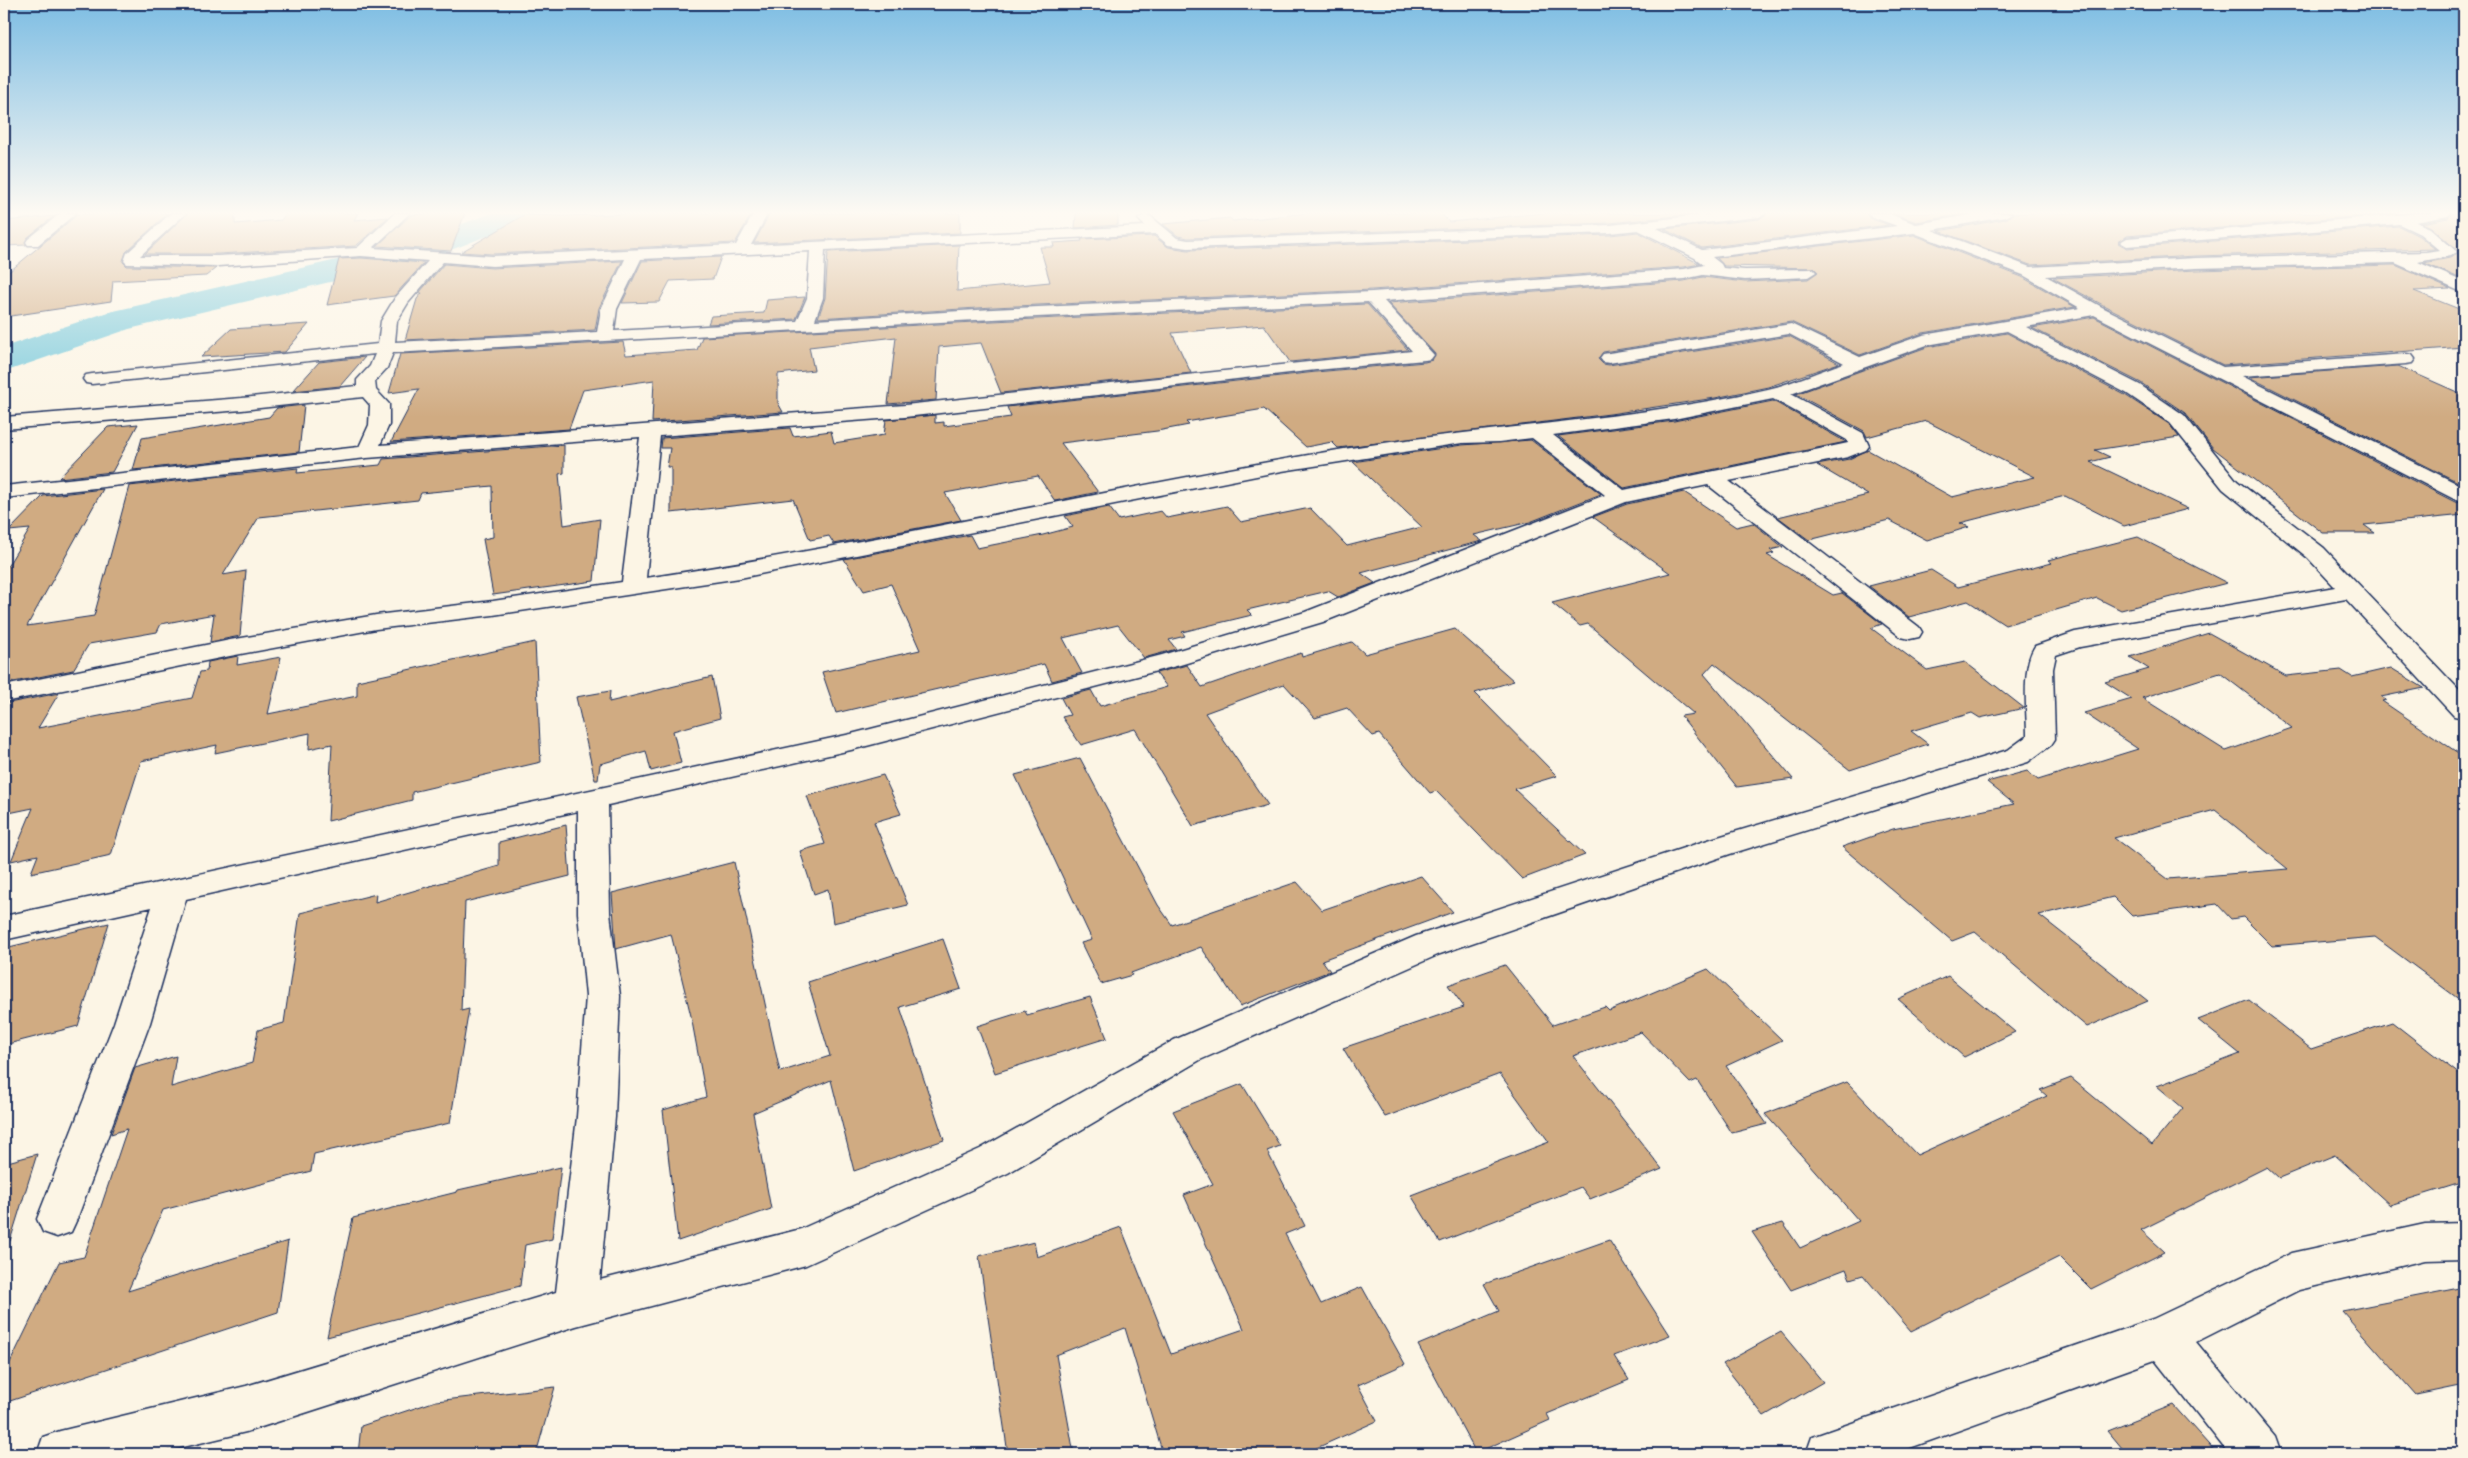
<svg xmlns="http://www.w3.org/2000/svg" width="2468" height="1458" font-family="Itim,sans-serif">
<rect width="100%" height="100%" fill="#fcf5e5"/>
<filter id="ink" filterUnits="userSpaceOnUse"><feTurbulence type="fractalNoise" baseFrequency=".02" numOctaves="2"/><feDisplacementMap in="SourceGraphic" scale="10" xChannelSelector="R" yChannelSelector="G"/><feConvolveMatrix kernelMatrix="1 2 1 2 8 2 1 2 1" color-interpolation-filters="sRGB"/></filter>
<g filter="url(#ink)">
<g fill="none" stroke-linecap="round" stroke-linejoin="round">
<path fill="#7ecbdc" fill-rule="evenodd" d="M492,213H534L530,219L428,259L129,329L4,372V347L105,313L407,244Z"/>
</g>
<path fill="#d0ab82" stroke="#1b2f5e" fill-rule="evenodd" d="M168,213L126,252L123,262L127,266L216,268L206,276L113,281L111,301L4,317V276L78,214Z
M188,213H235V224L281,220L286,213H358L354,220L388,217L356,246L218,254H145Z
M436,213H465L451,251L377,246L411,215Z
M648,213H752L735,243L492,254L461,252L524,215L564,216Z
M770,213H960V233L754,243Z
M1076,213H1118V225L1075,228Z
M1308,213H1440L1449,222L1544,213H1705L1610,223L1188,238L1178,236L1163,224L1230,218L1233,221Z
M1768,213H1866L1869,218L1889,225L1702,248L1664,229L1759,219Z
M1892,213H1971L1916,222Z
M2014,213H2399L2127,236L2118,243L2127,248L2399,226L2419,236L2435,249L2196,256L2030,265L1939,231L2005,219Z
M2452,213H2464V280L2424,263L2450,258L2459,252L2431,227L2422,223L2448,218Z
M54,216L27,238L26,245L4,246V221Z
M1638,232L1700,264L1684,267L1372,290L993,307L818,318L825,298L828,252L959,245L957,291L1050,282L1040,247H1054L1053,243L1082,241L1081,239L1154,236L1168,247L1188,250L1610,235Z
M1914,235L2022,277L2075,307L1923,333L1860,355L1791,322L1603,352L1598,359L1603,364L1609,365L1789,336L1839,363L1768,387L1715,398L1610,414L1338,448L1332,442L1306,447L1264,409L1186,422L1189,425L1157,431L1061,443L1098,492L1055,501L1038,476L945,493L961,520L834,544L829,536L810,540L793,499L671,513V467H667L670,448H661L662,438L790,428L793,436L831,431L834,443L884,435L886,420L935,415V423L944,422V426L1011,417L1007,407L1316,372L1425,362L1432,360L1435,354L1388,303L1684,281L1703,277L1745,282L1808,279L1818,272L1814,268L1724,266L1717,258Z
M721,257L713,279L670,281L659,302L622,303L642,261Z
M361,258L424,263L394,296L327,305L339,259Z
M622,261L599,308L595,330L405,340L417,299L422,293H419L444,264L492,268Z
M2395,265L2450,289L2414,291L2464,311V347L2223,365L2103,305L2053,278L2196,270Z
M805,297L796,319L708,324L711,316L764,313L767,300Z
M1367,304L1408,350L1290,362L1264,325L1172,333L1191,373L1001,393L981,343L939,347L936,400L888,404L896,337L809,347L814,370L778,374V403L783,412L652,422L654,380L583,390L569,429L391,442L419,389L389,393L400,354L623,342L626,355L697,350L702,337L993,321Z
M2094,317L2455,502L2464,503V515L2364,525L2375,533H2323L2213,448L2185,413L2141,383L2032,328Z
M309,324L285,352L201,357L231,329Z
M2007,333L2125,395L2169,424L2179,437L2095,450L2110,457L2090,462L2188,509L2124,526L2065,496L1960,523L1969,527L1927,540L1889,520L1809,540L1778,517L1868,495L1817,465L1849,459L1868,450L1952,497L2035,477L1926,421L1867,437L1864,431L1796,394L1927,347Z
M365,357L340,386L293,391L319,362Z
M2398,366L2464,395V485L2249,377Z
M1773,401L1846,442L1624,488L1558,436L1674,421Z
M304,405L299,452L133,470L142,438L269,417L277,408Z
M138,424L112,472L59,478L108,427Z
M1531,440L1601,494L1530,522L1474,535L1482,541L1361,573L1375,583L1338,597L1328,591L1247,610L1252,615L1182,632L1185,636L1169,640L1176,649L1162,653L1144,658L1118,625L1063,638L1082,673L1052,681L1044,664L836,713L822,672L920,650L891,584L864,591L844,559L970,535L977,548L1043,535L1073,527L1065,516L1109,507L1119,520L1161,511L1167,518L1227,506L1241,522L1310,508L1347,546L1422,527L1353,462L1462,445Z
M564,445V473L559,474L564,525L600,519L594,581L493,595L483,539L493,537L492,486L421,493L418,500L259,517L223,575L246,571L240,636L210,642L214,614L161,624L157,632L89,644L73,670L4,684V572L30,529L9,531L43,496L103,489L27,626L94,616L129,486L298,468L297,473L380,465L383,459Z
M1684,492L1736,527L1753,523L1783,547L1770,550L1774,553L1767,555L1833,595L1842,593L1882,624L1871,628L1927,670L1965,662L2024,708L1980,718L1972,713L1911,731L1928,744L1850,770L1714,663L1704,674L1793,779L1737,787L1681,716L1694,714L1588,624L1580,626L1552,603L1670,573L1593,517L1627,504Z
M2138,537L2227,583L2121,610L2097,598L2005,625L1968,601L1909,617L1869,586L1931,570L1958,587L2052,563L2048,560Z
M1455,629L1514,681L1475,693L1557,776L1514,789L1585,855L1522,879L1436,791L1430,793L1379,734L1373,736L1347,708L1315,718L1284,684L1205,713L1268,805L1193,826L1135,729L1081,745L1062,717L1070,715L1061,698L1091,690L1100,706L1167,687L1156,673L1187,665L1202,687L1301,653L1302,657L1352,642L1365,654Z
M2209,633L2286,676L2341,670L2352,677L2391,668L2424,688L2381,697L2386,700L2382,701L2464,757V1003L2375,937L2272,946L2243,917L2231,919L2217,904L2132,916L2113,897L2039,915L2148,1001L2087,1027L1975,932L1952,941L1842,847L1893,829L2014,804L1987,782L2027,771L2038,780L2138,749L2084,713L2132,699L2105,682L2149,669L2130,657ZM2220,673L2292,728L2226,751L2142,698ZM2215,810L2288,869L2168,879L2114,838Z
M535,642L541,762L412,792V800L328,821L332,744L309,749L310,733L215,753L217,745L141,761L111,855L31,873L38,855L11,861L33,808L4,814V704L59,693L38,728L192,698L200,672L207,671L208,662L238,656L237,665L281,657L268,714L357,696V681Z
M712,677L720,718L673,731L681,763L651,771L646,751L600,764L598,780H595L576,697L610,691L609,702Z
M1080,758L1158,905L1172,925L1297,882L1322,910L1421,876L1453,912L1322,960L1330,971L1240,1006L1201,947L1131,973L1132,975L1101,984L1081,943L1092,940L1015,775Z
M883,775L901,814L874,822L908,905L833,923L828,889L814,894L800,851L825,844L807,796Z
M566,825L570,876L465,902L461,1011L469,1009L450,1123L314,1154L311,1171L163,1210L128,1291L288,1241L278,1312L4,1403V1375L59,1262L84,1257L127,1129L111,1134L135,1068L176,1056L171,1087L252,1063L258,1030L284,1023L300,913L376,894L375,902L499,866V842Z
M734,862L780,1072L830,1056L808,982L943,939L961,989L900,1007L944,1140L854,1171L831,1080L753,1113L771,1209L678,1241L663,1110L706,1097L691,1016L671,934L616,949L612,893Z
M109,923L78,1026L4,1045V961L9,947Z
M1505,965L1553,1025L1605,1007L1609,1011L1708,969L1782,1040L1726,1066L1767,1124L1732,1133L1697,1080L1690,1083L1641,1032L1573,1056L1662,1169L1590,1199L1581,1187L1440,1242L1411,1195L1549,1142L1500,1074L1385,1117L1343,1048L1464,1007L1448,985Z
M1948,976L2015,1032L1964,1057L1898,999Z
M1090,997L1107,1038L995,1073L977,1026L1025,1011L1027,1015Z
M2249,1000L2311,1049L2392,1022L2464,1078V1182L2390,1205L2335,1155L2279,1178L2267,1167L2141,1230L2165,1252L2091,1289L2059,1257L1911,1331L1863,1275L1850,1279L1846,1269L1791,1290L1752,1232L1783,1223L1800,1248L1859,1221L1765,1114L1847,1082L1917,1155L2047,1096L2040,1090L2071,1078L2152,1145L2183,1108L2157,1086L2240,1054L2198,1020Z
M1242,1084L1280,1146L1267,1151L1305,1226L1285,1234L1321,1304L1362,1287L1405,1364L1358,1385L1377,1421L1303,1454H1163L1125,1328L1056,1355L1074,1454H1008L979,1256L1034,1242L1037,1257L1121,1227L1171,1354L1244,1329L1184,1195L1213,1184L1173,1111Z
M37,1154L10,1241L4,1240V1163Z
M561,1167L552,1239L525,1245L520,1286L327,1337L353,1218L457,1192L458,1190Z
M1609,1240L1670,1335L1614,1356L1629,1380L1547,1414L1550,1420L1476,1453L1418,1345L1499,1311L1484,1284Z
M2464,1287V1385L2416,1395L2342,1311Z
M1781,1332L1823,1382L1764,1416L1723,1364Z
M555,1387L536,1454H358L361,1426L436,1401Z
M2173,1405L2217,1454H2127L2108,1431Z"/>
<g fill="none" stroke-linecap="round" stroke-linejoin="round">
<defs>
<path id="minor" d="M61,213H76L38,245H28L26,242L28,239Z
M171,213H186L140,256H218L357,248L395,213H410L373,248L492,256L736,245L754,213H768L751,245L1145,226L1138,219L1145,215L1150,216L1177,238L1188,240L1610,225L1721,213H1766L1759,217L1657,228L1702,250L1897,226L1870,216L1868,213H1887L1916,224L1982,213H2012L2005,217L1932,230L2030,267L2196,258L2426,252L2439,250L2420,234L2399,224L2127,246L2120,242L2127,238L2419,213H2450L2448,216L2416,222L2430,228L2457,252L2450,256L2418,262L2464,282V293L2395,263L2196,268L2046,276L2102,307L2223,367L2406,354L2412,355L2415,359L2412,363L2406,364L2242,376L2464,487V501L2456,500L2094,315L2026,327L2140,385L2184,415L2237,481L2324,548L2464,695V718L2454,716L2346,599L2080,647L2056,655L2053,669L2055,739L2051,745L2028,762L1730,854L1440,954L1200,1060L1008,1173L806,1265L576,1326L246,1432L154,1454H37L43,1437L60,1431L246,1386L556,1292L577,1117L586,996L578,913V811L186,899L150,1023L77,1219L71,1232L57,1237L43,1232L37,1219L114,1023L152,907L4,940V916L851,734L1162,655L1305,612L1605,495L1532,438L1499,442L1462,443L1282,471L740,578L493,615L376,629L230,656L4,702V686L230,640L376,615L493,601L622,582L640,437L367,458L4,498V486L359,447L369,425L370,405L363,397L242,410L4,429V417L242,398L357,386V380L370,366L375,354L92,384L86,383L83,379L86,375L92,374L378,344L381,321L395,298L428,261L361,256L218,266L127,264L124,261L127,253ZM1638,230L1695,258L1704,265L1684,269L1372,292L993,309L815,320L823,298L825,250L1155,234L1168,245L1188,248L1610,233ZM1914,233L2023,275L2080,308L1923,335L1860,357L1791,324L1609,353L1603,354L1600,358L1603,362L1609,363L1789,334L1844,363C1819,371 1794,383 1768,389C1629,421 1485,426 1344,449C1111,487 880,543 646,578L660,436L905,417L1316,370L1425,360L1431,359L1434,355L1384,301L1684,279L1703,275L1745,280L1808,277L1816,272L1813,269L1745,270L1723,268L1721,264L1712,257ZM810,251L807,298L797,321L614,331L617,309L641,259ZM625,259L601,309L597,332L395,342L397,321L408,303L443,262L492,266ZM1368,302L1412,351L905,405L380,445L389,425V404L376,390L375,381L387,368L393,353L993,319ZM2007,331L2126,393L2170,423L2223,489L2308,558L2335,587L2075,632L2035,646C2021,666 2027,711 2027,736L2008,750L1708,840L1416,936L1174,1040L980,1149L801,1229L600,1280L615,1117L620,996L610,913L608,805L851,750L1180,665L1323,622L1626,502L1708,485L1901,637L1910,639L1919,637L1922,632L1919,627L1729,481L1848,457L1866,450L1869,446L1863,433L1791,394L1927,345ZM1773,399L1847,440L1848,443L1624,490L1553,435L1674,419Z
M2464,1223V1259L2425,1260L2299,1290L2196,1342L2275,1437L2281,1454H2229L2155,1360L1893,1454H1806L1812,1437L1829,1431L2153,1319L2292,1253L2425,1224Z"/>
</defs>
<use href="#minor" stroke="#1b2f5e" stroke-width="3"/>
<use href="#minor" fill="#fcf5e5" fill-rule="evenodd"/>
</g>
</g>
<linearGradient id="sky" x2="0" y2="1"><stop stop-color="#7dbde3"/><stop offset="0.51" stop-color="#fefaf3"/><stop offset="1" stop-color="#fefaf3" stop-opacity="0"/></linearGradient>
<rect width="2468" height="417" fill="url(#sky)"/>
<rect width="2468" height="1458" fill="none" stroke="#fcf5e5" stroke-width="20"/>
<rect x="10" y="10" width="2448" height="1438" fill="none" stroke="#1b2f5e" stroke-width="2" filter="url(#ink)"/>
</svg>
